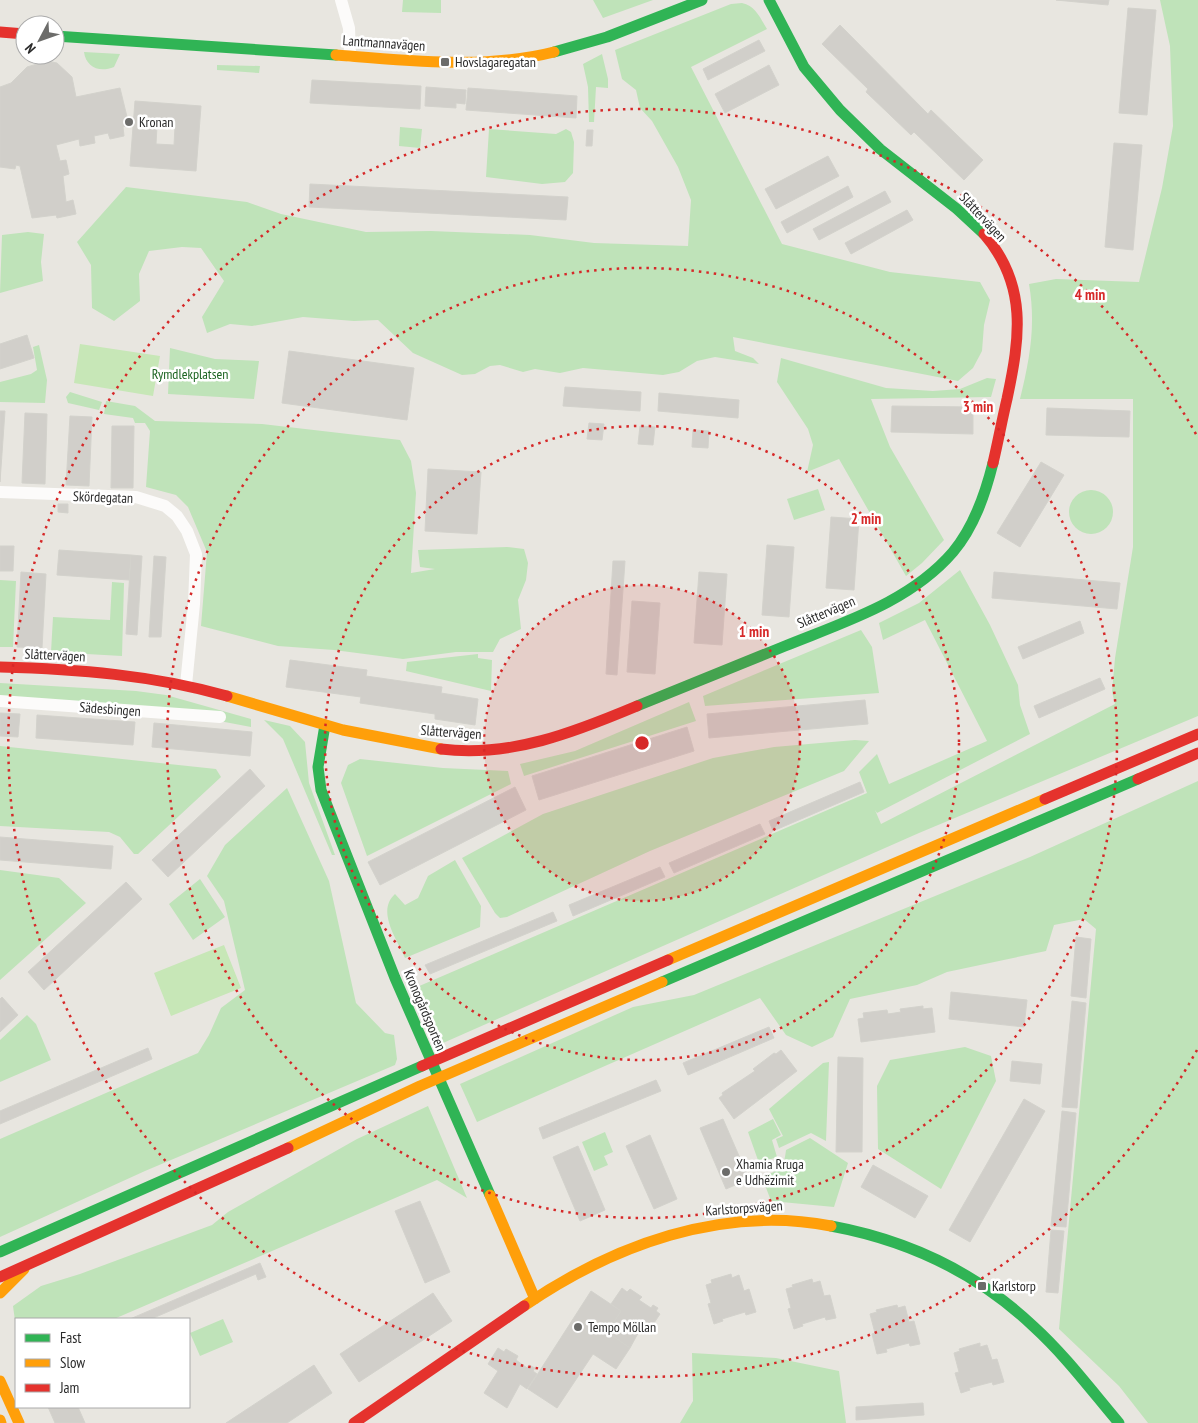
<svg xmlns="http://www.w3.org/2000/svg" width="1198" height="1423" font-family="'PT Sans Narrow',sans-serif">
<rect width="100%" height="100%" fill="#e8e6e0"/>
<path fill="#bfe3b9" d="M403,0H441V13L402,12Z
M593,0H653L603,18Z
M1160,0H1198V716L919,833L443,1043L417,987L867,793L859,772L877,754L889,784L987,741L925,620L883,640L879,623L919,603L960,570L990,625L1018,685L1020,705L1030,734L877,813L875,810L881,824L1115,704L1112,692L1115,658L1133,547V399H1020C1030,358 1036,325 1029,284L1056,279L1139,282L1162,188L1173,126L1170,46Z
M742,3C756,6 760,18 767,29L691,67L782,244L890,272L980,282L990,300L984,325L982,351L973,368L958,381L733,337L735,351L753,358L759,364L715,357L697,361L679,372L663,375L583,368L560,373L535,369L523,372L500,365L490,366L475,374L462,375L413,353L378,320L354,321L303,317L252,326L230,324L207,333L202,317L224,281L201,248L182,247L149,251L139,274L140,301L114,321L92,308L91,265L77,242L126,187L247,202L281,214L366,232L431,231L530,235L594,243L688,246L691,200L678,167L652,121L640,108L636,90L622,79L615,50L731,4Z
M84,52L120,54L114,67C99,73 86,67 84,52Z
M602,54L608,79V88L596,87L594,122H589L588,87L583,64Z
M217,65L260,66L259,73L217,70Z
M400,127L422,129L420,148L399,146Z
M489,129L556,134L566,129L571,132L574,142L573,173L565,182L542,184L486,177Z
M28,232L44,234L41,262L43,281L0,293L2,235Z
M39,345L47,380L45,403L0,402V382L31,374L37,370L33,347Z
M170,348L215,359L259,361L254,399L168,394Z
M781,358L886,388L933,391L960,389L987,378L996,379L991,397L871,399L890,447L944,540L922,563L906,576L839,459L807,472L813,445L808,429L777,382Z
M70,392L102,402L99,410L68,403L66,397Z
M106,401L135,406L155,421L262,424L400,440L411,461L416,493L411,573L435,569L420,567L418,550L507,547L524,549L528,563L526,580L518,600L521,629L500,639L493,652H456L403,659L334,650L278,646L201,626L207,552L188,507L176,495L146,487L150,431L145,423H135L133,418L104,414Z
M818,489L825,510L794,520L787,499Z
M1069 512a22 22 0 1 1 44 0a22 22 0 1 1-44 0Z
M0,580L16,581L13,647H0Z
M112,582L124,583L122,656L51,652L53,617L110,620Z
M861,630L872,647L879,693L705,706L703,696Z
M478,654V658L492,660L491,691L406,671L407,662Z
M0,683L136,691L166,695L251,719V727L151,708L0,696Z
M689,702L696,721L524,776L520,764L575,751Z
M264,720L290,726L305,742L309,783L335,855H332L283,739Z
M855,740L869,741L844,771L650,851L507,917L500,918L495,913L462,858L543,814L713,758L774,747Z
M0,746L216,769L221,777L138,854H134L120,837L109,832L0,826Z
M360,759L443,768L508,771L511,784L367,856L341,783L348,765Z
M1198,781V1423H1148L1119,1386L1059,1329L1096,929L1084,919L1054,925L1046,951L947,972L917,985L850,999L833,1037L812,1047L786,1035L760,998L477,1122L460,1084L633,1007L694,995L1030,857Z
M287,788L329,881L356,1003L385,1033L394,1035L397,1059L395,1065L145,1171L0,1237V1139L198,1053L209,1035L221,1008L245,990L224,901L207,876L225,845Z
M455,860L481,906L480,927L405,958C397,939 376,911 395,894L405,905L418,898L428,876Z
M0,870L59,878L86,903L0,980Z
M200,879L225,917L193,940L169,904Z
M27,1015L36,1024L51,1060L0,1082V1040Z
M965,1047L991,1056L996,1081L941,1189L878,1149L877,1086L890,1060Z
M829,1062L826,1141L811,1133L779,1148L776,1139L783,1136L769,1109L823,1063Z
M428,1106L467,1198L437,1180L114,1319H16V1328L13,1306L41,1286L80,1274L212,1225L228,1212L357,1139Z
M773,1119L781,1135L772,1140L777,1157L759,1163L748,1132Z
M605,1132L613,1152L604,1156L608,1165L594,1171L582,1142Z
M810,1138L848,1163L834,1207L771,1201L762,1177C779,1170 784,1169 786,1150Z
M223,1319L233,1342L200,1356L190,1333Z
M692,1353L776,1358L839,1371L846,1423H680L693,1401Z"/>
<path fill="#c7e7b7" d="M80,344L160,356L153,396L74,383Z
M224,945L241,988L171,1016L154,973Z"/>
<path fill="#d1cfca" stroke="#d3d2cc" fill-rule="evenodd" d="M1056,0H1109L1108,5Z
M1128,8L1156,10L1147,115L1119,113Z
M840,25L928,114L931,110L983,160L964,180L914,132L911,135L866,92L868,89L822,44Z
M759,40L765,51L708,80L703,69Z
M47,61L57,63L72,77L76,97L120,88L129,125L123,127L124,136L110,139L108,133L94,136L95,143L80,146L79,139L56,145L60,161L66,160L69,174L63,176L66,202L73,200L76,214L57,218L56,215L32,218L20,166L16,165L15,169L0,167V87L11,83L27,67Z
M769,65L779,85L725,113L715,94Z
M312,80L421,86L420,109L310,103Z
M426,87L466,90L465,104L456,103V108L425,106Z
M468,88L577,96L576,118L466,110Z
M135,101L201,106L196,171L130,166ZM157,126L175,127L174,145L156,144Z
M587,130H593L592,146H586Z
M1114,143L1142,145L1133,250L1105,247Z
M828,156L839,176L776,209L765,189Z
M310,184L568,197L566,220L309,207Z
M848,186L853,197L787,233L781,222Z
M885,191L891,202L819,240L813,229Z
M907,210L913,220L851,254L845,243Z
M27,335L34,358L0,369V344Z
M289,351L414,368L407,420L282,403Z
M565,387L641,392L640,411L563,406Z
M659,393L739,400L738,418L658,411Z
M892,406L973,407V434L891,432Z
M1047,408L1130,411L1129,437L1046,435Z
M0,411H5L0,482Z
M25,413L47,414L45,484L22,483Z
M70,416L92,417L89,486L66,485Z
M589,423L604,424L602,440L587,439Z
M112,426H134L133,488H111Z
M640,426L655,427L653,445L638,444Z
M693,430L709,431L708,448L692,447Z
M1041,462L1064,475L1020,547L997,533Z
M428,469L481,472L477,534L425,531Z
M58,504H68V513L58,512Z
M831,517L859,519L854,590L826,588Z
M767,545L794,547L789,617L762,615Z
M0,546H14L13,571H0Z
M59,550L131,555L129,580L57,575Z
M131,555L142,556L137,635L126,634Z
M154,556L166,557L161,637H149Z
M613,561H625L617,675L606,674Z
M21,572L46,574L42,648L17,647Z
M699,572L727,574L722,645L694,643Z
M994,572L1120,583L1117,609L992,598Z
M632,601L660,603L655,674L627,672Z
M1080,621L1084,633L1023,659L1018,647Z
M290,660L367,670L366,676L442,687L441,693L478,699L475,725L435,719V714L360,703L361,697L286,687Z
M1100,678L1105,689L1039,718L1034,706Z
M865,700L868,724L709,738L707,714Z
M0,713L20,714L18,737L0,736Z
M37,715L135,722L133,745L36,738Z
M154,723L252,732L250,756L152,747Z
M687,727L694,751L539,800L532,776Z
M250,769L265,786L168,877L152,860Z
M860,782L864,792L773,831L769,821Z
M515,787L526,810L380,885L368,862Z
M760,824L765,834L674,873L669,863Z
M0,837L113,846L111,869L0,860Z
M660,867L665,877L573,916L569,905Z
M126,882L142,899L44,990L28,972Z
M553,912L557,921L430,974L425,965Z
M1076,937L1091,939L1086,998L1071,996Z
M951,992L1027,1000L1024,1027L949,1019Z
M2,997L18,1015L0,1032V999Z
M1072,1001L1086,1003L1077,1108L1062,1107Z
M923,1006V1009L932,1008L935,1032L861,1042L858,1019L864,1018L863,1013L887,1010L888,1014L901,1012L900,1009Z
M769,1027L774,1038L688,1075L683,1063Z
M148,1048L152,1059L0,1124V1111Z
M781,1050L797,1071L734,1119L719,1098L723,1095L722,1093L755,1071L753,1069L774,1053L776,1054Z
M838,1057L863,1058L862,1152H836Z
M1012,1061L1042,1064L1040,1084L1010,1081Z
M656,1080L661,1091L543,1139L539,1128Z
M1024,1099L1045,1111L970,1242L949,1230Z
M1062,1111L1076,1113L1066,1227L1051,1226Z
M723,1119L749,1179L726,1189L700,1128Z
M650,1135L677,1199L654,1209L626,1146Z
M578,1146L605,1210L580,1221L553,1157Z
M873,1165L928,1196L915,1218L861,1187Z
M420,1201L450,1272L425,1283L395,1211Z
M1051,1230L1064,1231L1058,1293L1046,1292Z
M260,1263L266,1277L258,1280L256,1274L151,1319H130Z
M731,1274L732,1278L739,1275L744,1291L749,1289L756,1312L746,1315L745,1312L722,1319L723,1321L714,1324L708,1304L711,1303L706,1285L712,1283L711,1280Z
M812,1279L813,1283L820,1281L824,1296L830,1295L836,1318L826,1320L825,1317L802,1324L803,1326L794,1329L788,1309L791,1308L786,1289L793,1287L792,1285Z
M622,1288L627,1292L630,1289L642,1297L639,1300L651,1308L653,1305L658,1308L656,1311L660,1314L650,1329L643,1324L630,1348L607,1332L621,1311L611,1304Z
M591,1291L621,1311L607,1332L630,1348L616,1369L593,1354L557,1408L528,1389Z
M433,1293L452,1321L359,1382L340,1354Z
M897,1305L898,1308L905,1306L909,1322L914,1321L920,1344L910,1346L909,1343L886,1349L887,1352L877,1354L872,1334L875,1333L870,1314L877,1312L876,1310Z
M980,1343V1347L987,1345L992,1360L997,1359L1004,1382L993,1385L992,1382L969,1388L970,1390L961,1393L955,1373L959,1372L954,1353L960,1351L959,1349Z
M498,1348L504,1352L506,1349L518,1356L516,1360L527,1368L529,1365L535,1368L533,1371L537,1374L527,1389L520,1384L507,1408L484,1393L498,1371L488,1364Z
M314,1365L332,1393L287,1423H226Z
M923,1403L924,1415L856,1420V1407Z
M48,1407H78L85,1423H55Z"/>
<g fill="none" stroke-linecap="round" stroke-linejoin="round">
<path stroke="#fcfbfa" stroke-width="12" d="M341,0L349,28L350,56
M0,492L136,497L165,506L177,516L187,531L196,554L194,604L186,685
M0,701L220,717"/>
<path stroke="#30b455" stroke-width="11" d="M769,0L804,67L840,110L880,149L957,209L984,234
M55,36L336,55
M554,52L607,37L702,0
M637,706C687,686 736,666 785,646C844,622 910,602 953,552C974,527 985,495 993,463
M325,725L318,767L321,790L395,978L490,1195
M662,982L1138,779
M831,1226C907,1240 977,1273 1033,1326C1065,1355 1091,1390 1119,1423
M0,1252L422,1066"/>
<path stroke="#ff9f0a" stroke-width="11" d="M336,55C408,60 483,70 554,52
M227,696L343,730L441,749
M668,960L1045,799
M288,1148L420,1086L662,982
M490,1195L535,1299
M0,1293L24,1269
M524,1306C613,1245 722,1205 831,1226
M0,1381L19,1423
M0,1420L1,1423"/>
<path stroke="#e5322d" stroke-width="11" d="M0,32L25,34
M984,234C1028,285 1020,338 1007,399C1002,420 998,442 993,463
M0,667C78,669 152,675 227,696
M441,749C510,758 575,732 637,706
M1138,779L1198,753
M1045,799L1198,734
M422,1066L668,960
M0,1277L288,1148
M354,1423L524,1306"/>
</g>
<circle cx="642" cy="743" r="158" fill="#d62828" fill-opacity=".12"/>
<g fill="none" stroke="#d62828" stroke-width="2.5" stroke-dasharray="2.5 5">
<circle cx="642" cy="743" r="158"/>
<circle cx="642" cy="743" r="317"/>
<circle cx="642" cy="743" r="475"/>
<path d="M1197 1050A634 634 0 1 1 1197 436"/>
</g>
<g fill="#6c6c6a" stroke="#fff" stroke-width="2">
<rect x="440" y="57" width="10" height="10" rx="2.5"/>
<circle cx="129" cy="122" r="5"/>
<circle cx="726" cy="1172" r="5"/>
<rect x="977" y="1281" width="10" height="10" rx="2.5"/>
<circle cx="578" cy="1327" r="5"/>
</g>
<g text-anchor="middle" stroke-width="5" stroke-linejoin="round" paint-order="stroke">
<g font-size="14" fill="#2a2a2a" stroke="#fff">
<text transform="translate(384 43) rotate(4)" y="5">Lantmannavägen</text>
<text transform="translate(983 217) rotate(47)" y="5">Slåttervägen</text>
<text transform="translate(103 497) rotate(2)" y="5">Skördegatan</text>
<text transform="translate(826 612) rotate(-23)" y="5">Slåttervägen</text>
<text transform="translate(55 655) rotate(3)" y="5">Slåttervägen</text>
<text transform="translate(110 709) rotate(4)" y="5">Sädesbingen</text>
<text transform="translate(451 732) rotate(4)" y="5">Slåttervägen</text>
<text transform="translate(425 1010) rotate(67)" y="5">Kronogårdsporten</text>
<text transform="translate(744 1208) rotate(-4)" y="5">Karlstorpsvägen</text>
</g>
<g font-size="14" fill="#2a2a2a" stroke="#fff" text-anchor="start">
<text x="455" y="67">Hovslagaregatan</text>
<text x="139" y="127">Kronan</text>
<text x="736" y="1169">Xhamia Rruga<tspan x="736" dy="16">e Udhëzimit</tspan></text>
<text x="992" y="1291">Karlstorp</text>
<text x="588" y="1332">Tempo Möllan</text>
</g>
<g font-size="14" fill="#1c6422" stroke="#fff">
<text x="190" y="379">Rymdlekplatsen</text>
</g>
</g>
<circle cx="642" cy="743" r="8" fill="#d62828" stroke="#fff" stroke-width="2.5"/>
<g font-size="15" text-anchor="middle" font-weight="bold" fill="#d62828" stroke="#fff" stroke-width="5" stroke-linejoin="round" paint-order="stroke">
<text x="1090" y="300">4 min</text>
<text x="978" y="412">3 min</text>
<text x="866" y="524">2 min</text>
<text x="754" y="637">1 min</text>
</g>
<rect x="15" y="1318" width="175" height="90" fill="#ffffff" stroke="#aaaaaa"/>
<rect x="25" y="1334" width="25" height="8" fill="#30b455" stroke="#aaaaaa"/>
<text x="60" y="1343" font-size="15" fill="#2a2a2a">Fast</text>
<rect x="25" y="1359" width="25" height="8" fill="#ff9f0a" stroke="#aaaaaa"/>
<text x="60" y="1368" font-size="15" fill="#2a2a2a">Slow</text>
<rect x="25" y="1384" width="25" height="8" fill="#e5322d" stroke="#aaaaaa"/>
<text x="60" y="1393" font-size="15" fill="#2a2a2a">Jam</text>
<g transform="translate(40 40) rotate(229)"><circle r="24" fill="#ffffff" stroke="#aaaaaa"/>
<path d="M0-4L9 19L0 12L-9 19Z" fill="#6c6c6a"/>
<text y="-8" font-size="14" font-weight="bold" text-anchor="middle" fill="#2a2a2a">N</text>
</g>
</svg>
